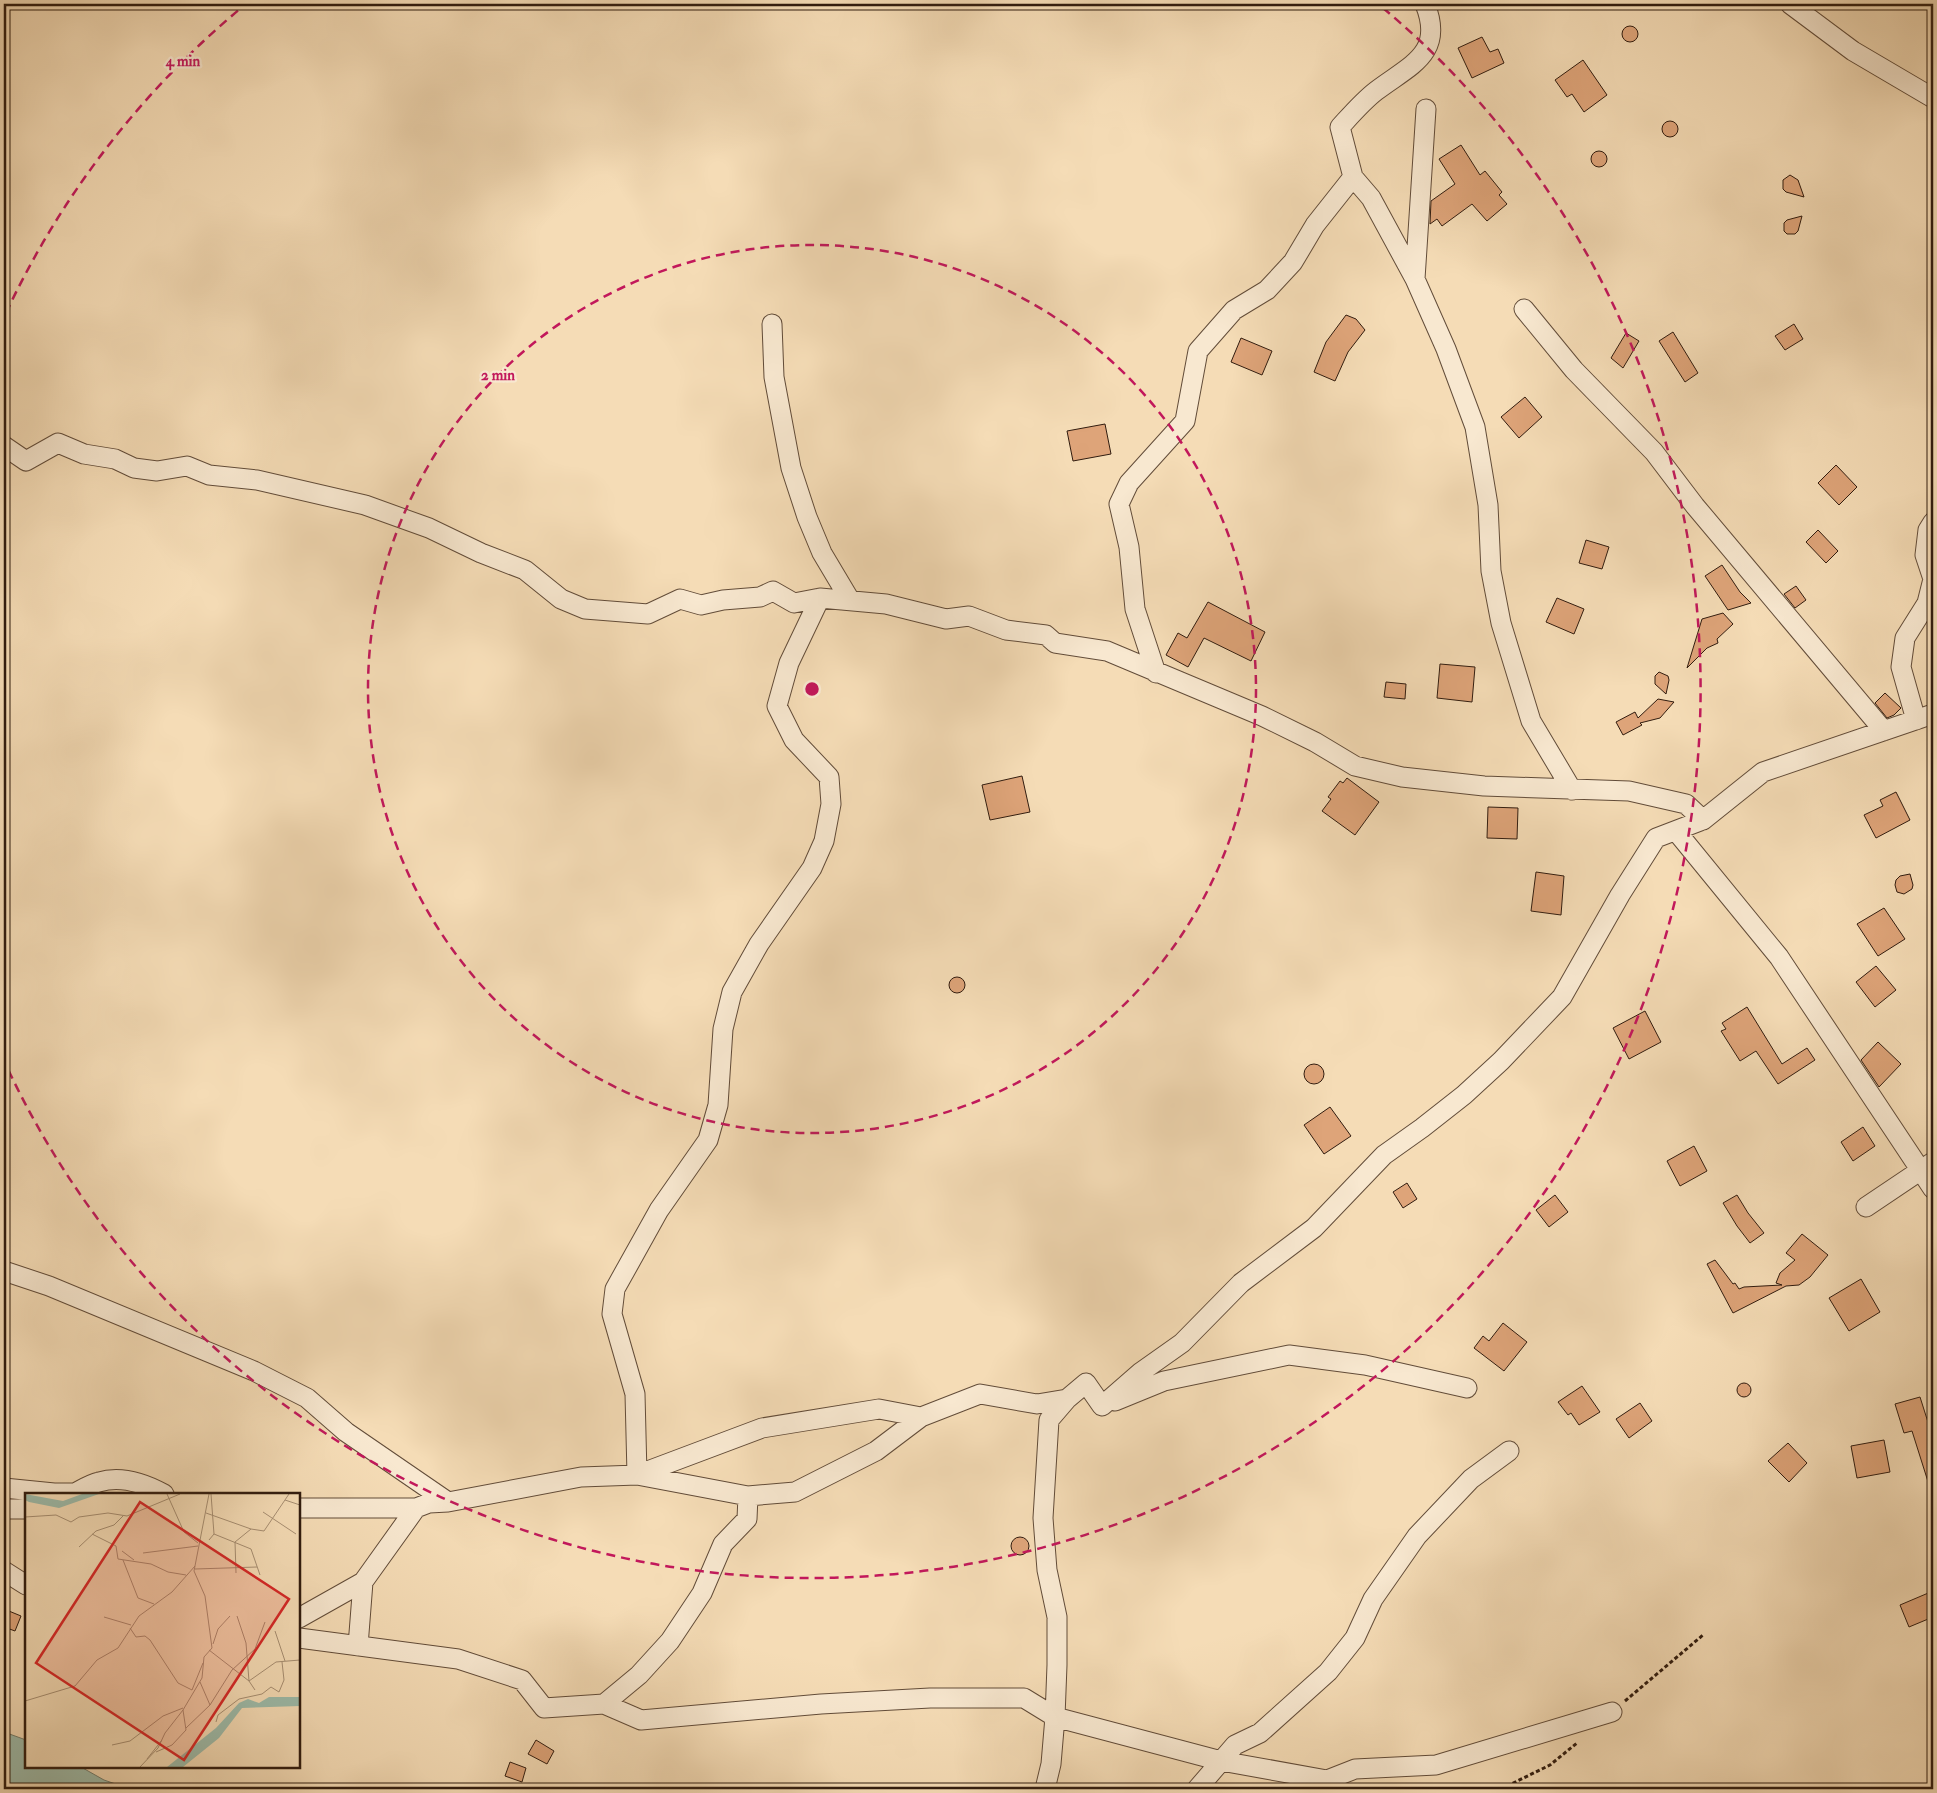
<svg xmlns="http://www.w3.org/2000/svg" width="1937" height="1793" font-family="'IM FELL Double Pica',serif">
<rect width="100%" height="100%" fill="#f5dcb6"/>
<filter id="stains"><feTurbulence type="fractalNoise" baseFrequency=".004" numOctaves="4"/><feColorMatrix values="0 0 0 0 .2 0 0 0 0 .09 0 0 0 0 .02 0 0 0 .5 -.17"/></filter>
<radialGradient id="worn" r=".72"><stop offset=".6" stop-color="#630" stop-opacity="0"/><stop offset="1" stop-color="#630" stop-opacity=".3"/></radialGradient>
<path fill="#9dbcab" stroke="#727c6d" d="M4,1732L26,1740V1767H81L104,1780L130,1789H4Z"/>
<path fill="#dea479" stroke="#311c0f" d="M1622 34a8 8 0 1 1 16 0a8 8 0 1 1-16 0Z
M1482,37L1490,52L1498,49L1504,63L1472,78L1458,48Z
M1583,60L1607,95L1584,112L1572,94L1567,97L1555,80Z
M1662 129a8 8 0 1 1 16 0a8 8 0 1 1-16 0Z
M1461,145L1480,175L1485,171L1502,192L1499,195L1507,204L1487,221L1472,204L1442,226L1437,219L1430,224L1431,201L1455,184L1439,159Z
M1591 159a8 8 0 1 1 16 0a8 8 0 1 1-16 0Z
M1790,175L1798,180L1804,197L1786,192L1783,189V180Z
M1802,216L1798,231L1795,234H1787L1784,231V223L1787,220Z
M1346,315L1356,319L1365,330L1348,352L1335,381L1314,372L1326,342Z
M1794,324L1803,339L1785,350L1775,336Z
M1673,332L1698,373L1685,382L1659,341Z
M1626,333L1639,341L1623,368L1611,358Z
M1241,338L1272,351L1262,375L1231,362Z
M1525,397L1542,417L1519,438L1501,417Z
M1105,424L1111,454L1073,461L1067,431Z
M1836,465L1857,487L1839,505L1818,483Z
M1818,530L1838,551L1826,563L1806,542Z
M1586,540L1609,547L1602,569L1579,563Z
M1722,565L1740,592L1751,603L1728,610L1705,576Z
M1796,586L1806,600L1795,608L1784,594Z
M1557,598L1584,609L1574,634L1546,622Z
M1208,602L1265,632L1251,661L1204,638L1188,667L1166,655L1178,633L1187,638Z
M1723,613L1733,624L1717,639L1718,643L1707,648L1687,668L1702,619Z
M1440,664L1475,667L1472,702L1437,698Z
M1659,672L1668,676L1669,680L1666,694L1655,684V676Z
M1386,682L1406,684L1405,699L1384,697Z
M1885,693L1901,708L1894,715L1887,718L1875,703Z
M1658,699L1674,702L1660,718L1640,723L1642,725L1623,735L1616,722L1635,712L1638,718Z
M1022,776L1030,812L990,820L982,785Z
M1347,778L1379,802L1355,835L1322,811L1331,799L1328,797L1340,781L1343,783Z
M1896,792L1910,820L1876,838L1864,815L1883,806L1880,800Z
M1488,807L1518,808L1517,839L1487,838Z
M1536,872L1564,876L1561,915L1531,911Z
M1910,874L1913,885L1912,889L1904,894L1897,892L1895,885L1896,880L1900,876Z
M1884,908L1905,939L1878,956L1857,924Z
M1876,966L1896,990L1875,1007L1856,982Z
M949 985a8 8 0 1 1 16 0a8 8 0 1 1-16 0Z
M1747,1007L1782,1064L1807,1048L1815,1060L1778,1084L1756,1051L1740,1061L1721,1031L1726,1029L1722,1023Z
M1645,1011L1661,1042L1629,1059L1613,1028Z
M1878,1042L1901,1064L1879,1087L1861,1060Z
M1304 1074a10 10 0 1 1 20 0a10 10 0 1 1-20 0Z
M1330,1107L1351,1136L1324,1154L1304,1125Z
M1863,1127L1875,1146L1853,1161L1841,1142Z
M1694,1146L1707,1171L1680,1186L1667,1161Z
M1407,1183L1417,1199L1403,1208L1393,1192Z
M1555,1195L1568,1212L1549,1227L1536,1210Z
M1737,1195L1748,1213L1764,1233L1750,1243L1737,1226L1723,1203Z
M1802,1234L1828,1255L1810,1277L1799,1285L1786,1286L1733,1313L1707,1264L1715,1260L1733,1284L1735,1283L1739,1289L1744,1287L1782,1285L1776,1283L1780,1273L1795,1260L1786,1253Z
M1861,1279L1880,1312L1849,1331L1829,1298Z
M1503,1323L1527,1342L1504,1371L1474,1348L1483,1336L1489,1341Z
M1737 1390a7 7 0 1 1 14 0a7 7 0 1 1-14 0Z
M1582,1386L1600,1412L1579,1425L1571,1413L1568,1415L1558,1402Z
M1920,1397L1933,1438V1487L1930,1488L1912,1431L1904,1433L1895,1404Z
M1640,1403L1652,1421L1629,1438L1616,1419Z
M1884,1440L1890,1472L1857,1478L1851,1446Z
M1788,1443L1807,1463L1789,1482L1768,1461Z
M1011 1546a9 9 0 1 1 18 0a9 9 0 1 1-18 0Z
M1933,1591V1617L1909,1627L1900,1605Z
M4,1609L21,1616L15,1631L4,1627Z
M536,1740L554,1751L547,1764L528,1754Z
M510,1762L526,1768L522,1782L505,1776Z"/>
<g fill="none" stroke-linecap="round" stroke-linejoin="round">
<defs>
<path id="minor" d="M1425,4C1445,54 1410,65 1376,91C1363,101 1351,115 1340,127L1353,177L1371,198L1415,279L1446,349L1475,427L1488,505L1491,571L1501,623L1531,721L1572,790
M1790,4L1853,51L1933,98
M1415,279L1426,109
M1524,309L1574,370L1654,452L1695,506L1884,731
M772,324L774,377L791,468L807,517L822,553L850,600
M4,446L26,461L58,443L84,454L115,459L134,468L157,471L187,466L209,475L257,480L365,505L429,528L481,553L525,570L561,599L585,609L648,614L680,599L701,605L723,600L760,597L773,591L794,603L820,598L886,604L946,619L969,616L1006,630L1046,635L1055,643L1107,651L1262,716L1315,742L1355,766L1402,777L1484,786L1629,791L1686,804L1703,820
M820,598L789,663L777,706L794,740L829,777L831,804L824,841L812,868L759,944L732,992L723,1029L718,1105L708,1140L659,1210L615,1289L612,1314L635,1394L637,1475L762,1428L879,1409L921,1417
M1156,673L1135,609L1129,547L1119,504L1129,483L1185,421L1198,351L1234,310L1267,290L1293,262L1315,225L1353,177
M1916,720L1901,667L1905,638L1927,603L1933,579L1925,555L1928,530L1933,522
M1676,831L1779,957L1933,1189
M1866,1207L1933,1162
M4,1271L49,1286L254,1371L307,1398L346,1432L448,1502
M1115,1401L1164,1381L1289,1355L1365,1365L1467,1388
M4,1488L54,1493H76
M73,1494C81,1490 90,1484 99,1482C121,1475 144,1483 164,1494
M299,1508H416L429,1503L448,1502L581,1477L637,1475L748,1496L795,1492L876,1451L921,1417L980,1394L1037,1404L1067,1399L1086,1383L1102,1406L1141,1372L1182,1343L1241,1283L1314,1228L1384,1155L1422,1128L1464,1095L1501,1061L1562,997L1620,895L1656,838L1703,820L1763,772L1933,714
M4,1509H26
M4,1571L26,1585
M299,1618L363,1582L416,1508
M299,1638L458,1659L522,1680L544,1708L604,1704L639,1675L670,1641L702,1593L723,1544L747,1519L748,1496
M358,1646L363,1582
M604,1704L641,1720L821,1704L930,1698H1024L1055,1717L1221,1761L1327,1780L1355,1769L1436,1765L1612,1712
M1045,1789L1051,1764L1055,1717L1057,1665V1617L1047,1570L1043,1518L1049,1420L1067,1399
M1197,1789L1235,1745L1260,1733L1328,1672L1355,1638L1373,1599L1417,1536L1471,1479L1509,1451"/>
</defs>
<use href="#minor" stroke="#624c39" stroke-width="21"/>
<path stroke="#311c0f" stroke-width="3" stroke-dasharray="4 2.5" stroke-linecap="butt" d="M1625,1701L1703,1635
M1501,1789L1550,1765L1577,1743"/>
<use href="#minor" stroke="#f8e8d0" stroke-width="19"/>
</g>
<g fill="none" stroke="#c2185b" stroke-width="2.5" stroke-dasharray="9 6">
<circle cx="812" cy="689" r="444"/>
<path d="M6 313A889 889 0 0 1 241 8M1383 8A889 889 0 1 1 6 1065"/>
</g>
<g transform="translate(25 1493)">
<rect width="275" height="275" fill="#f5dcb6"/>
<path d="M0,1L38,8L57,1H74L34,15L4,9L0,7ZM244,204H275V213L217,215L194,245L158,274H142L191,235L214,210L223,206L234,210Z" fill="#9dbcab"/>
<path fill="none" stroke="#a78f73" stroke-width="1" d="M142,1L159,39L173,50M260,7L275,12M238,19L271,41M181,20L226,36M0,24L31,22L46,29L54,24L83,20L102,23L155,1M67,41L91,53L93,66L126,71L143,79L161,82M189,41L226,56L235,82M184,47L189,41L186,1M54,54L71,38L89,32L98,23M97,58L109,67M118,60L173,53M98,67L113,105L129,111M170,76L232,74M211,80L210,49L226,36L239,38L264,1M212,123L221,150L224,188L230,197M79,124L106,132M105,135L111,144L120,143L125,147L153,190L167,197L178,170M250,138L260,168M188,151L193,136L205,123M184,157L224,188L251,169L275,167M0,208L50,193L72,167L93,155L114,123L147,99L170,73M185,212L207,177L230,156L240,129M191,229L193,222L214,206L237,201L246,194L254,199L259,187L257,169M161,235L185,212L175,189M87,252L105,248L138,223L158,215M131,259L147,252L161,237L158,217M122,266L137,247M115,274L133,255L140,240L158,217L177,185L179,164L187,155L180,103L169,78L184,1"/>
<path fill="#d62828" fill-opacity="0.15" stroke="#d62828" stroke-width="2.5" d="M115,9L264,106L159,267L11,170Z"/>
<rect width="275" height="275" fill="none" stroke="#311c0f" stroke-width="2.5"/>
</g>
<circle cx="812" cy="689" r="8" fill="#c2185b" stroke="#f8e8d0" stroke-width="2.5"/>
<g font-size="15" text-anchor="middle" font-weight="bold" fill="#c2185b" stroke="#f8e8d0" stroke-width="4.5" stroke-linejoin="round" paint-order="stroke">
<text x="183" y="66">4 min</text>
<text x="498" y="380">2 min</text>
</g>
<rect width="1937" height="1793" fill="none" stroke="#f5dcb6" stroke-width="20"/>
<rect x="5" y="5" width="1927" height="1783" fill="none" stroke="#311c0f" stroke-width="2.5"/>
<rect x="10" y="10" width="1917" height="1773" fill="none" stroke="#311c0f"/>
<rect width="100%" height="100%" filter="url(#stains)"/>
<rect width="100%" height="100%" fill="url(#worn)"/>
</svg>
